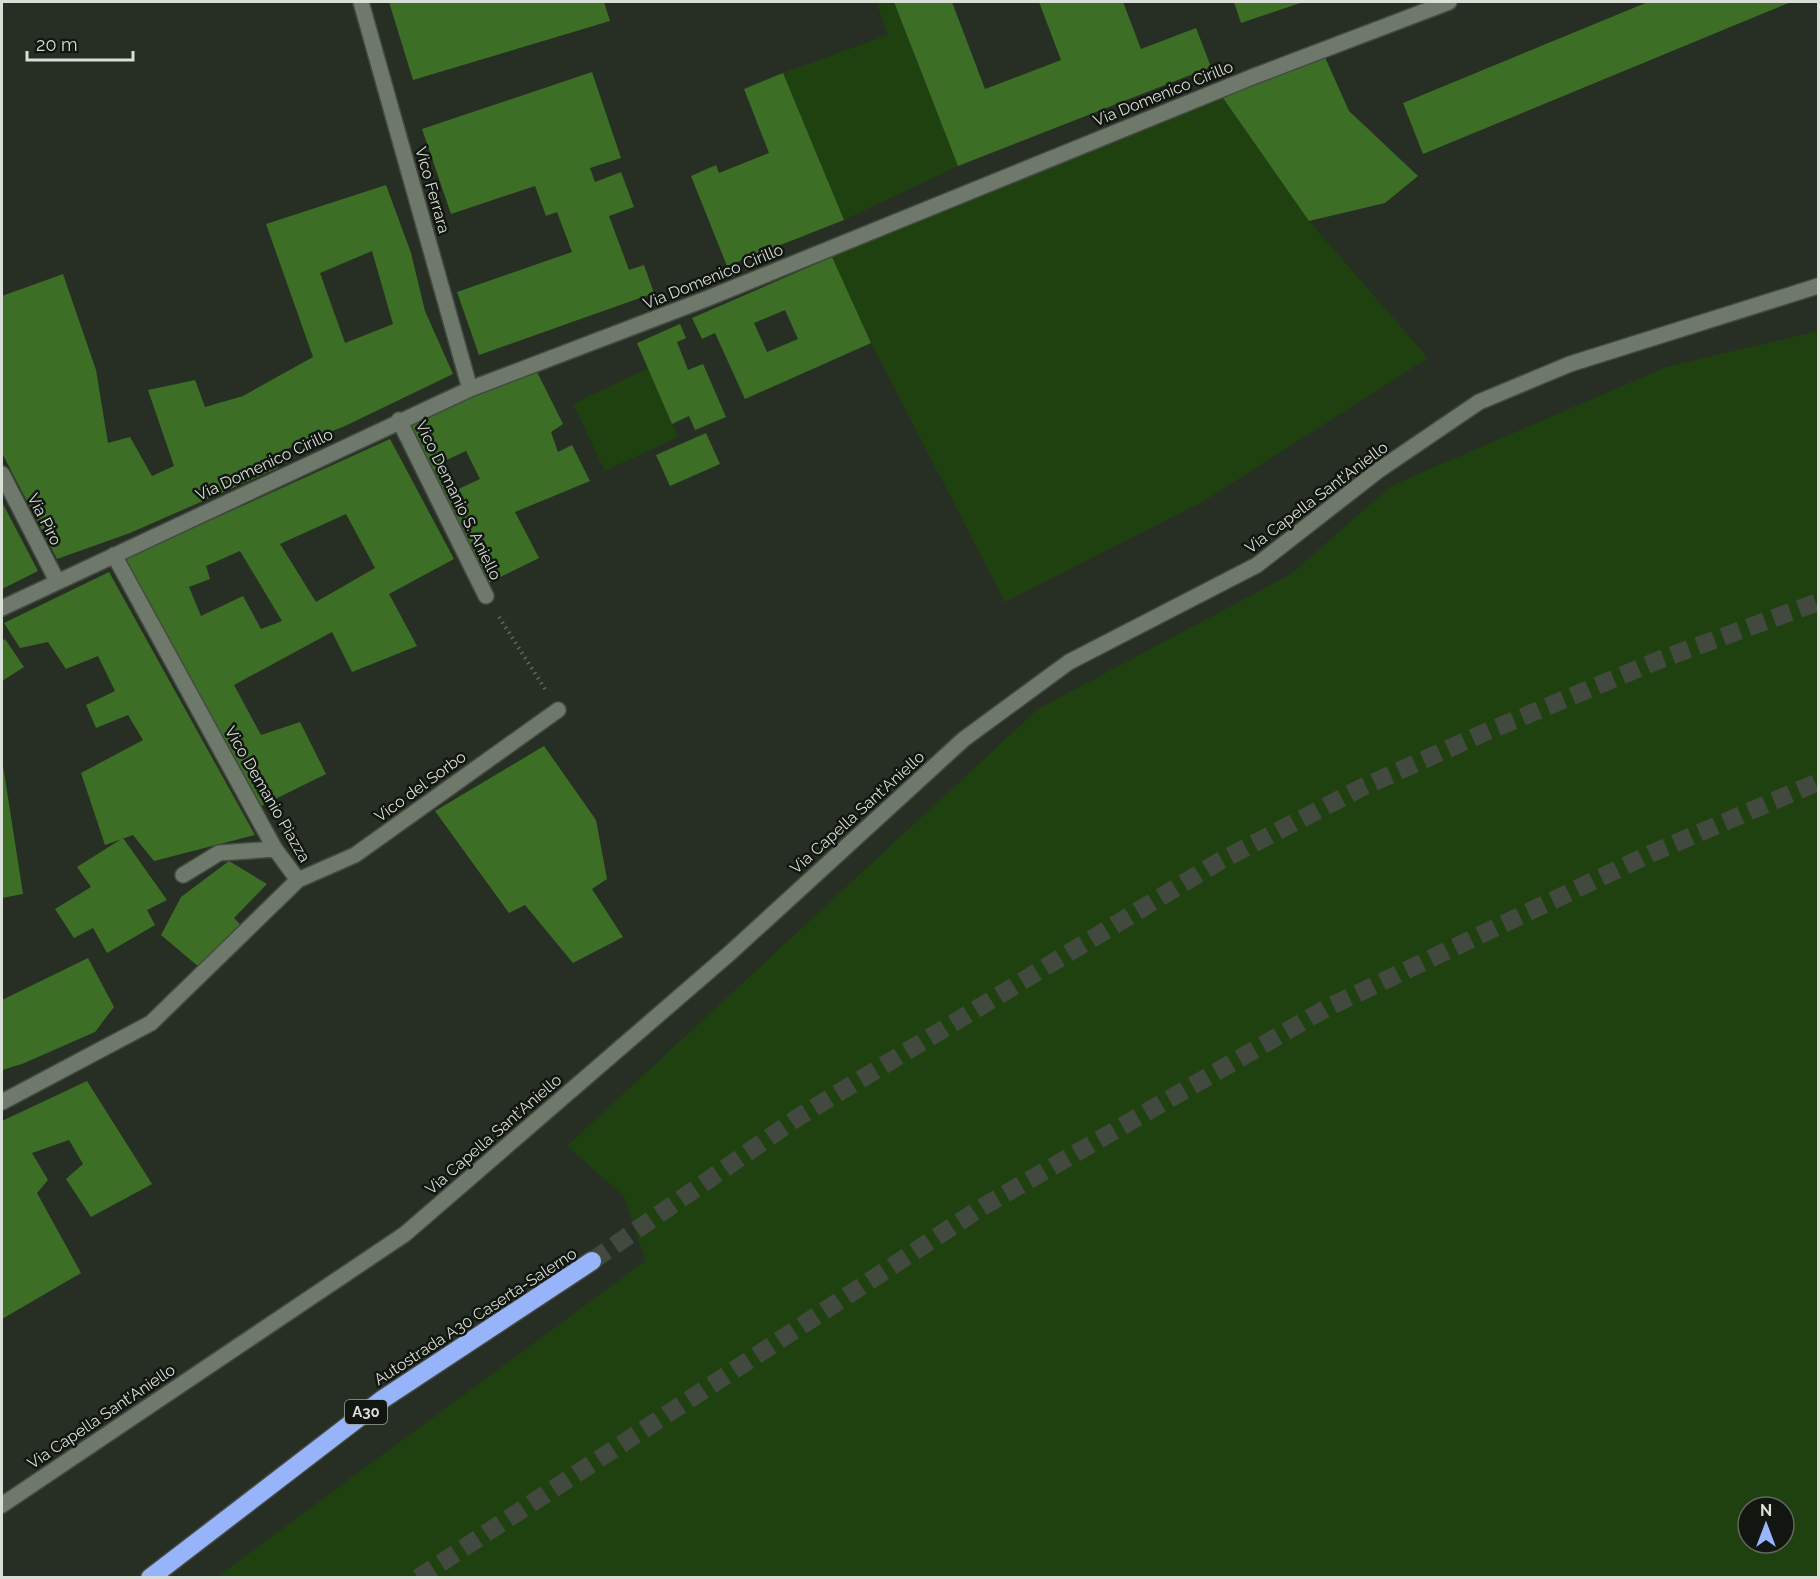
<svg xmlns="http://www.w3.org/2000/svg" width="1820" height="1579" font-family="Raleway,sans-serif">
<rect width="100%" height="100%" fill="#272f24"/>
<path fill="#1f410f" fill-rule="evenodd" d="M876,2H894L958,166L844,220L783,73L888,35Z
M1223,98L1309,221L1428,358L1204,501L1005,602L871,343L832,257Z
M1818,331V1577H217L645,1261L624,1196L567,1146L1038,709L1291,574L1391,486L1666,367ZM1748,1507H1784V1543H1748Z
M648,368L678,437L605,471L573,404Z"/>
<path fill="#3c6e26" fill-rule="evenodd" d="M389,2H604L610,21L413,80Z
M894,2H952L985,89L1061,60L1039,2H1123L1141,49L1196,28L1211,67L958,166Z
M1234,2H1303L1241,23Z
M1648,2H1791L1423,154L1403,103Z
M1324,55L1349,111L1418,176L1385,203L1309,221L1223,98Z
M592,72L621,158L590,168L595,182L621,172L634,207L609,216L629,270L644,265L654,293L479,355L457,292L572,252L557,212L546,216L535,186L451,214L422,129Z
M783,73L844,220L727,266L691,176L716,165L719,173L769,153L744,89Z
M386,185L411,253L425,311L453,374L345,426L272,455L278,468L130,533L57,559L2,453V296L63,274L96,370L108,443L130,437L152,476L174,466L148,390L195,380L205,407L243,396L313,357L266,224ZM372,251L393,324L345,343L320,273Z
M832,257L871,343L745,399L715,333L702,339L692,318ZM785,310L798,339L767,352L754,323Z
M680,324L686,338L677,342L688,370L703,364L726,417L695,430L689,416L672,424L637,343Z
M537,372L563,424L551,432L558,452L572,445L590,481L515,512L539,558L486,584L410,426L475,394ZM466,451L480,479L452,492L438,464Z
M706,433L720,464L670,486L656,455Z
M390,439L454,559L389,594L417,646L352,672L332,632L234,685L261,735L300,722L326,774L259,807L125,559ZM346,514L375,568L316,602L280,544ZM240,551L282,621L261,629L243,596L201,616L189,587L210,579L206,566Z
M2,502L38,571L2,589Z
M109,572L255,835L154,861L133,835L105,845L81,773L143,740L128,715L96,728L86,705L115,691L98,656L66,669L48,642L20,648L4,623Z
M5,639L24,667L2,681V641Z
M544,746L596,820L607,879L592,889L623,937L573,963L525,905L509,913L435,811Z
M2,759L23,894L2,898Z
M123,838L167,900L147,910L155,925L107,953L93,928L74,938L55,909L91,887L77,867Z
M229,861L267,884L234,918L240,924L199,967L161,935L181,897Z
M88,958L114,1007L95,1032L22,1064L2,1070V1000Z
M87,1081L152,1184L91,1217L66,1179L83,1164L69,1140L32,1153L48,1180L37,1193L81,1273L2,1319V1121Z"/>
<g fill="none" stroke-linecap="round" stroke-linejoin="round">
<path stroke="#42493f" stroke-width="18" stroke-dasharray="18 9" stroke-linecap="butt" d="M592,1261L797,1118L1220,861L1361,788L1479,735L1659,660L1818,602
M418,1578L979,1209L1325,1009L1650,854L1818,782"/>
<defs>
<path id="street" d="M361,2L470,389
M399,420L486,596
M2,474L57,581
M114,555L275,849L298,880
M2,608L470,389L706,299L1252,77L1449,2
M183,875L219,853L275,849
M2,1102L151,1023L298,880L355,855L558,710"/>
<path id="secondary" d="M2,1505L405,1234L730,953L964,739L1069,662L1257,565L1379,470L1479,402L1570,364L1818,286"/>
<path id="highway" d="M150,1578L383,1399L592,1261"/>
</defs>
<use href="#street" stroke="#444b42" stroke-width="18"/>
<use href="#secondary" stroke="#444b42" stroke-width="18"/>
<use href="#highway" stroke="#444b42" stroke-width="21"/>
<path stroke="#60675d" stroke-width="4" stroke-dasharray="1.5 4.5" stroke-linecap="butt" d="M499,617L545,689"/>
<use href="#street" stroke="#6f796b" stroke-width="15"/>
<use href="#secondary" stroke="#6f796b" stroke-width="15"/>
<use href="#highway" stroke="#97b4fb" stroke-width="18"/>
</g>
<g text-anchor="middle" stroke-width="5" stroke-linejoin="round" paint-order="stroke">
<rect fill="#121611" stroke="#9da29c" stroke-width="1.5" x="345" y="1400" width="42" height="24" rx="4.5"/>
<g font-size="15" font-weight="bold" fill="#d9ded7">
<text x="366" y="1417">A30</text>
</g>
<g font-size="16" fill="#d9ded7" stroke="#121611">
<text transform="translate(1163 93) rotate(-22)" y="6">Via Domenico Cirillo</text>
<text transform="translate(433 190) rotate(74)" y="6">Vico Ferrara</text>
<text transform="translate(713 276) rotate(-22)" y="6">Via Domenico Cirillo</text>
<text transform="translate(264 464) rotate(-25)" y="6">Via Domenico Cirillo</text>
<text transform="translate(1316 497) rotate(-37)" y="6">Via Capella Sant'Aniello</text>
<text transform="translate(459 500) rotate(64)" y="6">Vico Demanio S. Aniello</text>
<text transform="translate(45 519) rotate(63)" y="6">Via Piro</text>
<text transform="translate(420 786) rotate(-36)" y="6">Vico del Sorbo</text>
<text transform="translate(268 794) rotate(60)" y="6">Vico Demanio Piazza</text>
<text transform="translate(857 812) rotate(-42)" y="6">Via Capella Sant'Aniello</text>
<text transform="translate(493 1134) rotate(-41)" y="6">Via Capella Sant'Aniello</text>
<text transform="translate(475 1316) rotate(-33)" y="6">Autostrada A30 Caserta-Salerno</text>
<text transform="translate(101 1416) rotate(-34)" y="6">Via Capella Sant'Aniello</text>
</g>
</g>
<rect width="1820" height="1579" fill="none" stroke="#d9ded7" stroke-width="6"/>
<g transform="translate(1766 1525)"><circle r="28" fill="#121611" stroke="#626660" stroke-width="1.5"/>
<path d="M0-4.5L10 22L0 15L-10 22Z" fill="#98b5fd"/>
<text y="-9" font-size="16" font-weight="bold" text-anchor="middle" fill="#d9ded7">N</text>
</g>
<path d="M27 51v9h106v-9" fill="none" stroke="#d9ded7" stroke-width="3"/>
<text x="36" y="51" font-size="18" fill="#d9ded7" stroke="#121611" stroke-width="4.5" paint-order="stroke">20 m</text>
</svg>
